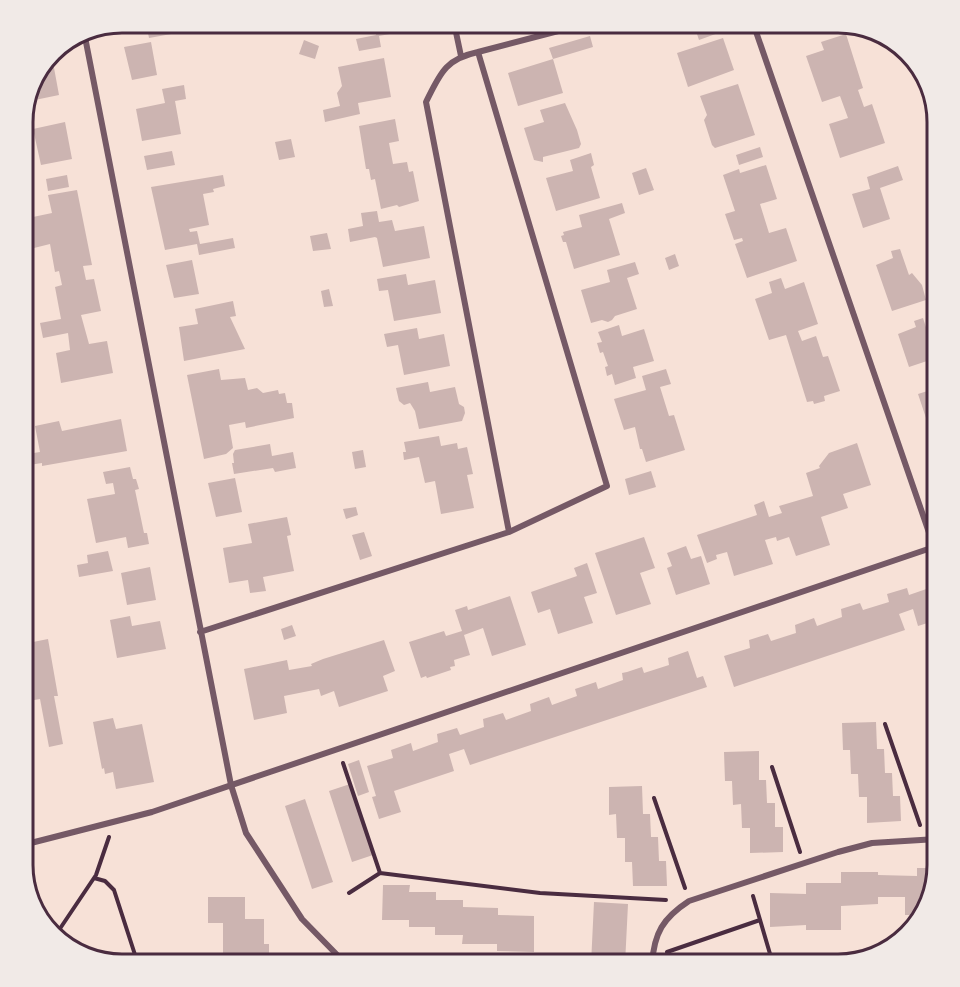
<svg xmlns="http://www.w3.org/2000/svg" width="960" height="987" font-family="Roboto,sans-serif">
<rect width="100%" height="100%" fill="#f7e1d7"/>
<path fill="#ccb4b1" d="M146,23H187L188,31L149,38Z
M377,23H426L427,27L379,36L381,47L359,51L356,39L376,35L374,25L378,24Z
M711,23H718L721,32L699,40L695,28Z
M846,34L863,88L858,90L864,107L872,104L885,143L840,158L829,124L848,118L840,96L822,102L806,56L824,50L821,42Z
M590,36L593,47L553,59L563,93L518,106L508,73L553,59L549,48Z
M723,38L734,70L688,87L677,53Z
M304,40L319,46L315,59L299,54Z
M151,42L157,75L132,80L124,47Z
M52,57L59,95L30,101L50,60Z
M384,58L391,97L358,103L360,114L325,122L323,110L340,106L337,93L342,86L338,67Z
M738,84L755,135L715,148L712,145L704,120L707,115L700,96Z
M184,85L186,99L175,101L181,134L142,141L136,109L165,103L162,89Z
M565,103L577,130L581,144L579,148L543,157V162L534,160L524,128L544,122L540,110Z
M25,111L28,127L23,128V116Z
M395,119L399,141L389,143L393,164L407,162L409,172L413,171L419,201L399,207L397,205L381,209L375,179L371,180L369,169H366L359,126Z
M65,122L72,159L41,165L33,129Z
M291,139L295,157L279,160L275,142Z
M760,147L763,157L739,165L736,155Z
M172,151L175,165L147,170L144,156Z
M591,153L594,165L591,167L600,198L556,211L546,178L573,171L570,160Z
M766,165L777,199L760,204L769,233L786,228L797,261L747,278L735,244L743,241L742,238L734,240L725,214L735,211L723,175L739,169L740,173Z
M898,166L903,180L880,188L890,219L863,228L852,194L870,189L867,177Z
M646,168L654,190L639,195L632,173Z
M67,175L69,187L48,191L46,179Z
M223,175L225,186L213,189L214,192L203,194L209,225L189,229L190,232L197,231L200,244L233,238L235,248L199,255L197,244L165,250L151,187Z
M77,190L92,265L83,266L86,280L94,279L101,311L81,315L89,344L107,341L113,373L61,383L56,353L70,350L68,333L43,338L40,323L61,319L55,287L62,285L59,271L55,272L50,244L34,248L33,242L23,244V212L32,211L33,217L52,213L48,195Z
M622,203L625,213L609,219L620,255L574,269L566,242H563L561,236L564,235L563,232L582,227L579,215Z
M377,211L379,222L392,220L395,231L424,226L430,258L383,267L377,238L375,237L350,242L348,229L363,226L361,213Z
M327,233L331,249L313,251L310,236Z
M900,249L909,275L912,273L922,285L926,300L892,311L876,265L893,258L891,251Z
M675,254L679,266L669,270L665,258Z
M192,260L199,294L174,298L166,265Z
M635,262L639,274L627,278L637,309L615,316L612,320L608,322L602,320L591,323L581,290L610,282L607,270Z
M406,274L408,285L435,280L441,313L394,321L388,290L379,291L377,279Z
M781,278L785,289L804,282L818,324L798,331L802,341L816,336L823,357L828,356L840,391L824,396L825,401L814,404L813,401L807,402L786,335L769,340L755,299L772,293L769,282Z
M329,289L333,306L324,307L321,291Z
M233,301L236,316L230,317L245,349L184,361L179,327L198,324L195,309Z
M923,318L936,358L909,367L898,334L916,327L914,321Z
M619,325L622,336L644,329L654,361L633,367L636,378L615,385L612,374L607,376L605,367L608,366L603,352L600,353L597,343L602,342L598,332Z
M417,328L419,339L444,334L450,366L404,375L398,345L387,347L384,334Z
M219,369L221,380L245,378L248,390L257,388L263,393L278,390L279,394L285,393L287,403H292L294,418L246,428L245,422L229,425L233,448L226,454L204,459L187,375Z
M666,369L671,384L660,387L669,416L674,415L685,450L646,462L642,449H640L635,427L624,430L614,399L646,390L642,376Z
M428,382L430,392L455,387L459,404L464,407L465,413L462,421L419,429L415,411L410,403L404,405L399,401L396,388Z
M937,388V434L932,436L918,394Z
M121,419L127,451L42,466V463L29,465L27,454L40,452L35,426L59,421L62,431Z
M439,436L441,446L457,443L458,449L467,447L473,474L467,475L474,508L441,514L435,481L425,483L419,457L404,460L403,452H406L404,442Z
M857,443L871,485L843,494L848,508L821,517L830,545L796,556L789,537L777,541L776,537L765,540L773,564L734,576L727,552L716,555L717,559L707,563L697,535L757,515L754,505L764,501L769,517L782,513L779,506L813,496L806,473L820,468L819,466L829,453Z
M270,444L272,456L293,452L296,468L275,472L273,468L234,474L232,463H234L233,454L235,450Z
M363,450L366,467L355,469L352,452Z
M130,467L133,479H136L139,489L135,490L144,533H147L149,544L128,548L126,537L96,543L87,499L115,494L113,483L106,484L103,472Z
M651,471L656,487L629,495L625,479Z
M235,478L242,512L216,517L208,483Z
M356,507L358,515L346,519L343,509Z
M287,517L291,535L287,536L294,571L263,577L266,591L250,593L248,580L229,583L223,548L252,543L248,524Z
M364,532L372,556L360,560L352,535Z
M644,537L655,568L640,573L651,604L616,615L595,553Z
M686,546L691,559L701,556L710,584L676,595L667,568L672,566L667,553Z
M108,551L113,571L79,577L77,565L88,563L87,555Z
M587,563L597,593L584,597L593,623L558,634L550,609L538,613L531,592L577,576L574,568Z
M150,567L156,600L127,605L121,573Z
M937,578V620L918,626L913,609L899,614L905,630L734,687L724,656L750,648L749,640L768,634L771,641L796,633L795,625L814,618L817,626L842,617L841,609L860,603L863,610L889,602L887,594L907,588L909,595L935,586L933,579Z
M510,596L526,645L492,656L483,628L464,635L470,655L454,660L455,666L450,667L451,670L427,678L426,676L421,678L409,642L444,631L446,636L462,631L455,610L467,606L468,610Z
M130,616L132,626L160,621L166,649L117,658L110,620Z
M292,625L296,636L284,640L281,629Z
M48,639L58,696H54L63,744L49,747L40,699L23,702V679H24L23,644Z
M384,640L395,671L383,676L388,691L339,707L334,691L321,696L319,689L284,696L287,713L254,720L244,669L287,660L289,670L312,666L311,664L323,659Z
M688,651L697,678L703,676L707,687L470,765L464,749L449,754L454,771L394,791L401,812L379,819L372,797L376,796L367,766L393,758L391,750L411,743L413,751L438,742L437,734L457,728L460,735L484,727L483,719L503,713L506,720L531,711L530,704L549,697L552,705L577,696L575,689L596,682L598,689L623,680L622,673L627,672L642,667L644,673L669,665L668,658Z
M113,718L116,729L142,724L154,782L116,789L113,772L105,774L104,768L102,769L93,722Z
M876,722L877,749H884L885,773H892L893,796H900L901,821L867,823V797H859L858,774H851L850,750H843L842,723Z
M759,751V780H766L767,803H775V827H783V852L750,853V828H742L741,804L733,805L732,781H725L724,752Z
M359,760L369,792L358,796L348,764Z
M350,784L373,855L352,862L329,791Z
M642,786L643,814H650L651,837H658L659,861H666L667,886H633L632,862H625V838H617L616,814L609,815V787Z
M305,799L333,882L312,889L285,806Z
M917,868H937L929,901H920V915H905V897H878V904L841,906V930H806V925L770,927V893L806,894V883H841V872H878V875L917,876Z
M383,885H410L409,892H436V900H463V907L498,908V915L534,916V952L497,951V944H462L463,935H435V927H409V920H382Z
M208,897H245V919H264V944H269V964H223V923H208Z
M594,902L628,904L625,964H591Z"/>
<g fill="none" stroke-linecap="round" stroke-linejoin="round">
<path stroke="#4a2c40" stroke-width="4" d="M885,724L920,825
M343,763L380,873
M772,767L800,852
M654,798L685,888
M94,878L105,881L114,890L138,964
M349,893L380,873L540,893L666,900
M753,896L773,964
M55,936L96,875L109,837
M667,952L760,920"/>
<path stroke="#755966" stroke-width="6" d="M454,23L461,56
M753,23L934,547
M85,37L231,785L246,833L302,919L346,964
M478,52L589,23
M200,632L509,532L426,102C440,74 445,59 478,52L607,486L509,532
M23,845L152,812L937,546
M652,964C654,933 663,918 689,901L838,852L872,843L937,839"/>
</g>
<path d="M0 0H960V987H0ZM122 33H838A89 89 0 0 1 927 122V865A89 89 0 0 1 838 954H122A89 89 0 0 1 33 865V122A89 89 0 0 1 122 33Z" fill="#f1eae7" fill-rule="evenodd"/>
<path fill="none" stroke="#4a2c40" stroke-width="3" d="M122 33H838A89 89 0 0 1 927 122V865A89 89 0 0 1 838 954H122A89 89 0 0 1 33 865V122A89 89 0 0 1 122 33Z"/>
</svg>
